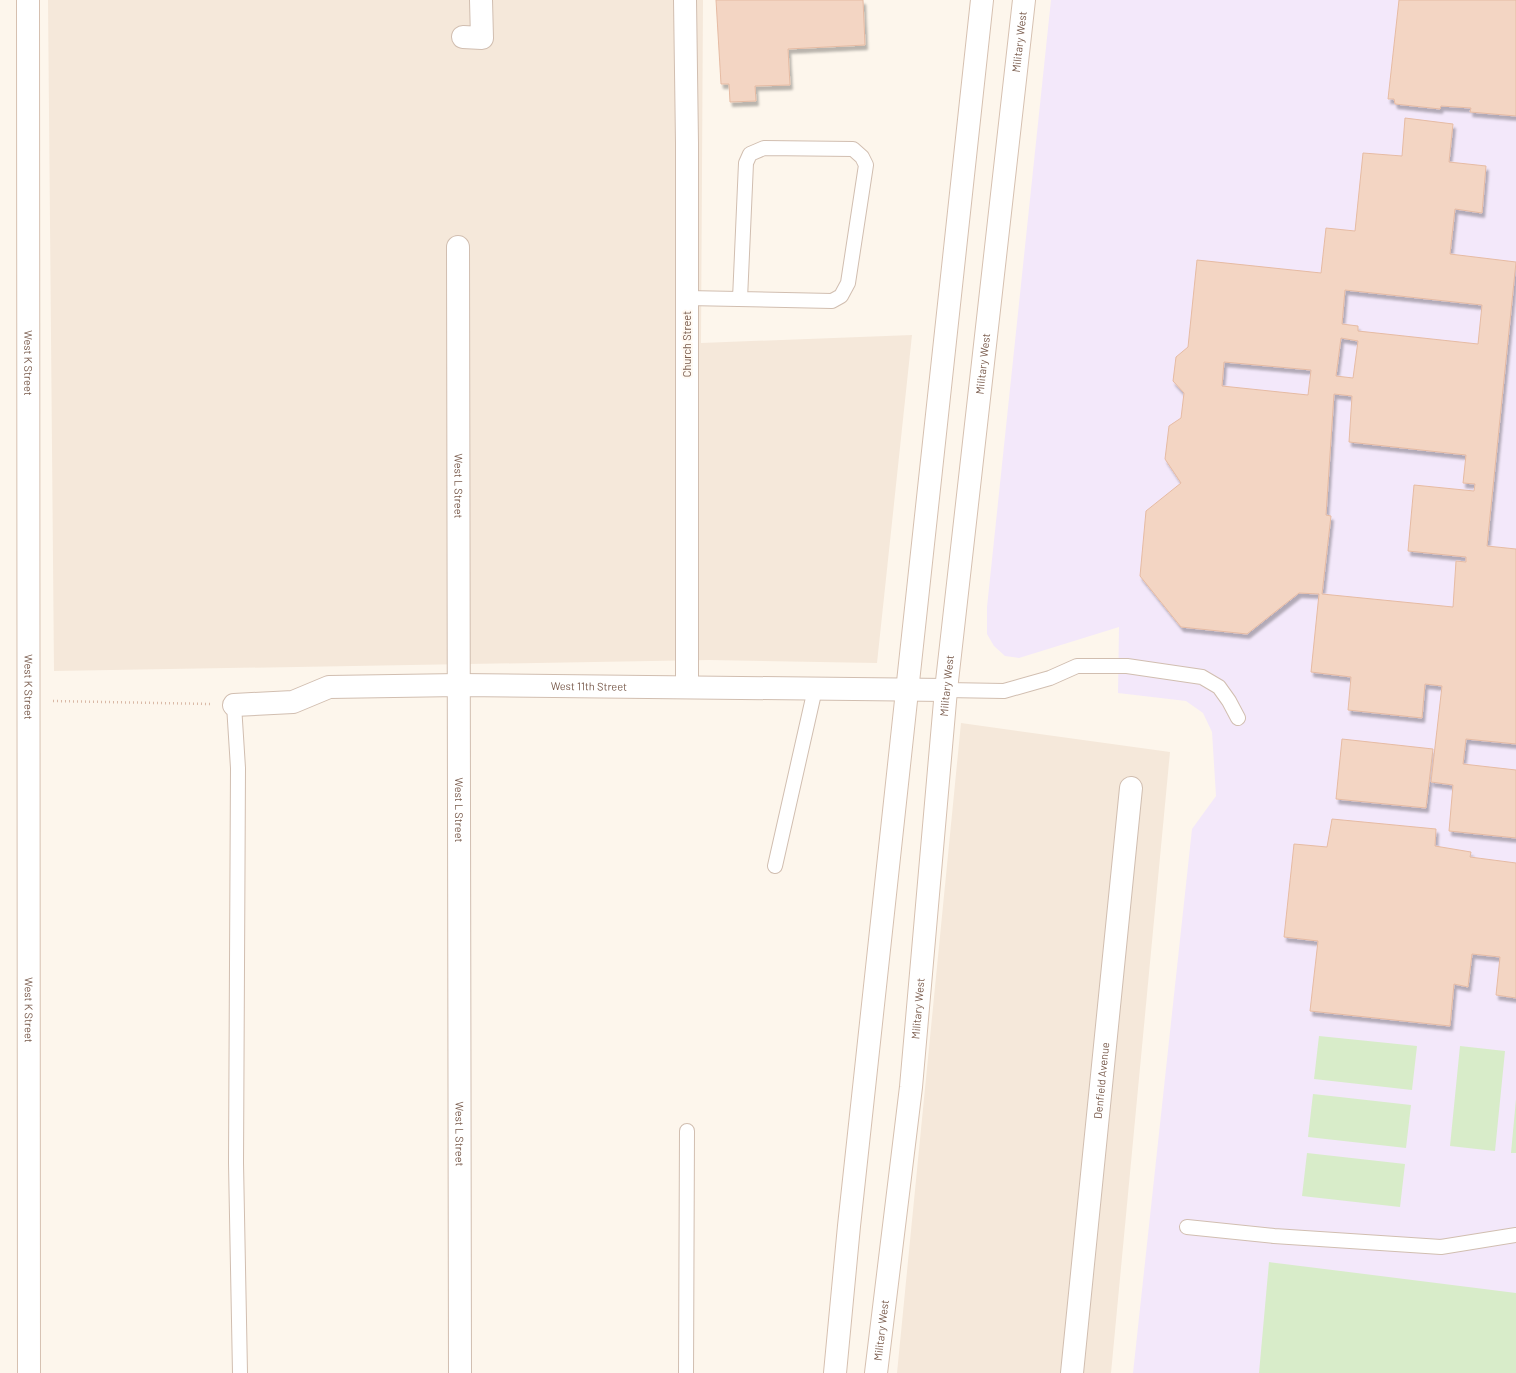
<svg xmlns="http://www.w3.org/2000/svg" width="1516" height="1373" font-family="Barlow,sans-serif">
<defs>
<filter id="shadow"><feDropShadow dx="2.5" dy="4.5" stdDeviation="1" flood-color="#0004"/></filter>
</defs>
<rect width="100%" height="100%" fill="#fdf6ec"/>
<path fill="#f5e8da" d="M48,0H703L701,343L912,335L877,663L709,660L54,671Z
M961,723L1170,752L1111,1373H897Z"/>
<path fill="#f3e8fa" d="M1051,0H1516V1373H1133L1192,829L1216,796L1212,732L1203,713L1186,701L1118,693L1119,627L1019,658L1005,656L994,646L987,634V607Z"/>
<path fill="#d8ecc9" d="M1319,1036L1417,1046L1412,1090L1314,1079Z
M1460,1046L1505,1051L1495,1151L1450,1146Z
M1313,1094L1411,1105L1406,1148L1308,1137Z
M1516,1099V1153H1511Z
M1307,1153L1405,1164L1400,1207L1302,1196Z
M1269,1262L1516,1293V1373H1259Z"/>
<path fill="#f3d5c3" stroke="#e6bba3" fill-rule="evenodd" filter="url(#shadow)" d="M716,0H863L865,45L788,49L790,85L755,86L756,101L730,102L729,84H721Z
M1399,0H1516V116L1470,112L1471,108L1441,106L1440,109L1395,104L1394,99H1388Z
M1405,118L1453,124L1449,162L1486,166L1482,213L1455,209L1450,254L1516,262L1487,546L1516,549V744L1466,739L1463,764L1516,770V838L1449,831L1453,785L1431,782L1442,686L1425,684L1422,718L1348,710L1351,677L1311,672L1319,594L1299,593L1247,634L1181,627L1140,576L1146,511L1181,483L1165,459L1169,426L1181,418L1184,393L1173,381L1176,357L1188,347L1197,260L1321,273L1326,228L1355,231L1363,153L1402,156ZM1345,290L1482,305L1478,344L1358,331V326L1342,324ZM1341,338L1358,341L1353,378L1336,376ZM1224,362L1311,370L1308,395L1222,386ZM1334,394L1352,396L1349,442L1466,455L1463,483L1475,484L1474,491L1414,485L1408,551L1466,557V562L1456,561L1453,607L1322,594L1331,516L1326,515Z
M1342,739L1433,749L1426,808L1336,799Z
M1332,819L1436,829L1435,846L1471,852L1470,857L1516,863V998L1496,995L1500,957L1472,954L1468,987L1454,984L1450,1026L1310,1011L1318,941L1284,937L1294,844L1327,847Z"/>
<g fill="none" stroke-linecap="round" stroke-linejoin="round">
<defs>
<path id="lane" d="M687,298L832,301L841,296L848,283L866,165L862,157L853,149L764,148L750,154L746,163L740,299
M946,690L1004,691L1050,678L1077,666H1127L1202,677L1219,687L1229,701L1238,718
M234,705L238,768L236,1163L240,1373
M775,866L815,689
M1187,1227L1274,1236L1441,1247L1516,1235
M686,1373L687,1131"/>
<g id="street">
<path d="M685,0L687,143V687"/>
<path d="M463,37L482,38L481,0"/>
<path id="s1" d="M458,247L460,1373"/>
<path id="s2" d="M234,705L293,702L329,687L459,685L946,690"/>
<path id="s3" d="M1072,1373L1131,788"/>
</g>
<g id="secondary">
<path id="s4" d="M28,0L29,1373"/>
<path d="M835,1373L849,1226L982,0"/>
<path id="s5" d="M876,1373L911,1087L946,690L1024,0"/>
</g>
</defs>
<use href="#lane" stroke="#d1beb0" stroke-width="16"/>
<use href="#street" stroke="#d1beb0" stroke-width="24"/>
<use href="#secondary" stroke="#d6c0b0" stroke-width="24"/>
<path stroke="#d9b8a5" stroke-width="2.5" stroke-dasharray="1 3" stroke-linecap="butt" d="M53,701L210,704"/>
<use href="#lane" stroke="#fff" stroke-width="14"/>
<use href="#street" stroke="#fff" stroke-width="22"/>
<use href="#secondary" stroke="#fff" stroke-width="22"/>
</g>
<g text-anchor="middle" stroke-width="4" stroke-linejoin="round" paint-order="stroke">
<g font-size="11" fill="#7a5c4d" stroke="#fffaf3">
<text dy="4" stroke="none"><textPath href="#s5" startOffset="1339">Military West</textPath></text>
<text transform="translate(687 344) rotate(-90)" y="4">Church Street</text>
<text dy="4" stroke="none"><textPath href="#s4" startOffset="363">West K Street</textPath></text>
<text dy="4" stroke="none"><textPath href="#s5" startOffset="1015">Military West</textPath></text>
<text dy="4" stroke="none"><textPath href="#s1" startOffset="239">West L Street</textPath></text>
<text dy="4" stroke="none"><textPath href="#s2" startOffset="358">West 11th Street</textPath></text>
<text dy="4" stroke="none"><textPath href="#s5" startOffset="691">Military West</textPath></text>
<text dy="4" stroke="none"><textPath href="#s4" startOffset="687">West K Street</textPath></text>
<text dy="4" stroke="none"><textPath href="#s1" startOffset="563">West L Street</textPath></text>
<text dy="4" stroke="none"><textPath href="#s5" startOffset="367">Military West</textPath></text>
<text dy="4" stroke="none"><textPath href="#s4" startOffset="1010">West K Street</textPath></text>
<text dy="4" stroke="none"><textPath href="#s3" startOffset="294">Denfield Avenue</textPath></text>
<text dy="4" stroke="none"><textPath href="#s1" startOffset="887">West L Street</textPath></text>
<text dy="4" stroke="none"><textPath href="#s5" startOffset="43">Military West</textPath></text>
</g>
</g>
</svg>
